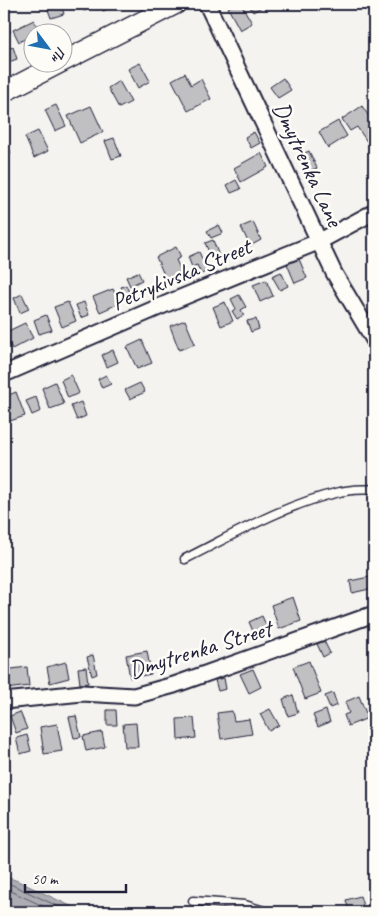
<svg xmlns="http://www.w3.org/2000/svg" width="378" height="916" font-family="Caveat,sans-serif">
<rect width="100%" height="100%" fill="#f4f3ef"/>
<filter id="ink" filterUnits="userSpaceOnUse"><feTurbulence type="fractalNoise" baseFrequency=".02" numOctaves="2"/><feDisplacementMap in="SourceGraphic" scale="10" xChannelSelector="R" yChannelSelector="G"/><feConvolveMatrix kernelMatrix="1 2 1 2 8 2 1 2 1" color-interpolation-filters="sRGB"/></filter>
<g filter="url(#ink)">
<path fill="#acacb2" stroke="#757582" d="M4,876L18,881L83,912H4Z"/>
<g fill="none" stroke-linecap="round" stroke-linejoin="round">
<path stroke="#59596b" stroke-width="1" d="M4,881L70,912
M4,888L56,912"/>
</g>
<path fill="#c0bfc2" stroke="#22223b" d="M46,4H61L64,14L51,18Z
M81,4H89L91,8L84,11Z
M101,4H118V5L103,11Z
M234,4H241L252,23L240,30L228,8Z
M248,4H258L260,8L253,12Z
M279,4H291L283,9Z
M34,20L40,32H32V35L19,42L13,30Z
M4,22H9L10,33L4,34Z
M58,25L61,32H48L47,30Z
M13,47L17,59L9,62L6,49Z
M140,63L150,81L138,88L128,69Z
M185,73L191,85L201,79L211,99L188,111L172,80Z
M283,78L291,90L278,98L270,87Z
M119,81L131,102L119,108L108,88Z
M56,105L66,126L55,131L45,110Z
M91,106L103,132L80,143L68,116Z
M362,106L374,124V143L370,146L357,127L350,131L342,119Z
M338,121L347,136L328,148L319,132Z
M38,131L48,151L34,158L25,137Z
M254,132L260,143L251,148L245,137Z
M114,138L121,156L112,159L105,141Z
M7,141L11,154L4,156V142Z
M309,151L317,168L306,173L298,156Z
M261,153L268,167L241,182L234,168Z
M236,180L241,189L231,193L227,185Z
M253,222L261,240L250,246L241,227Z
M219,225L223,233L211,238L207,231Z
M213,240L219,256L212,259L205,243Z
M176,247L181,257L176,260L181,271L166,279L156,257Z
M199,252L208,271L201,274L197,265L192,267L188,257Z
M299,259L307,278L295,283L287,264Z
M138,272L142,280L130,286L126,277Z
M281,272L288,286L280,290L272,276Z
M266,280L273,296L260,302L253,285Z
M126,285L132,299L126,301L121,287Z
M113,289L120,303L100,312L93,297Z
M22,294L29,309L20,313L14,298Z
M239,295L246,307L241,310L244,315L237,319L232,311L236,309L231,299Z
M68,302L76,321L62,327L54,307Z
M84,302L89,315L81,318L76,305Z
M225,302L233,321L221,326L213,307Z
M46,315L52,330L39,334L34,320Z
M256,319L259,329L251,332L247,321Z
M185,320L195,344L179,350L170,326Z
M25,323L33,338L12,349L4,333Z
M142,340L152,363L137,369L127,347Z
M113,350L118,362L107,367L102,355Z
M71,375L79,393L68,398L61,380Z
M106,375L111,384L102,388L98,379Z
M55,382L64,404L50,409L42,388Z
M140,383L145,392L130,399L125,390Z
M16,392L25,416L10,421L4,405V397Z
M36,397L41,411L32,415L26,401Z
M81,402L86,416L77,420L71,406Z
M374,576V588L352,593L350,581Z
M293,597L301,621L279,629L271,605Z
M262,616L269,632L256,638L249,622Z
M324,641L330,653L323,657L317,644Z
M147,651L151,674L130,678L126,655Z
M93,655L97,674L92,676L87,657Z
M309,661L321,693L305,699L293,667Z
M66,662L69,678L50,683L47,667Z
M27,667L29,686L6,689L4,670Z
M86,667L88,683L80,684L78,668Z
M253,669L261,687L249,693L240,674Z
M224,678L226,689L218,691L215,680Z
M333,693L337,705L330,708L325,696Z
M293,695L298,713L288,716L283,699Z
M359,696L368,718L348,726L344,715L349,713L345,702Z
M270,709L279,725L269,731L260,714Z
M107,710H116L117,725H107Z
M326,710L330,722L318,727L313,715Z
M232,711L234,721L249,719L252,734L221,739L217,713Z
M20,712L27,729L16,733L10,716Z
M76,716L81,737L74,738L69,717Z
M194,718L196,738L178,740L177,719Z
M136,723L138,747H125L123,724Z
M57,724L62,751L44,754L40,727Z
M102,732L105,747L86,751L83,736Z
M27,735L31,751L20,754L16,738Z
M360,896L365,912H349L346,900Z"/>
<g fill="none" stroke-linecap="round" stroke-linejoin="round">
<defs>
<path id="service" d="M185,559C235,534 285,504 340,492C351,489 363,490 374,489
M193,901L245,905L267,912"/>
<path id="minor" d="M207,4L334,273L374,340
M4,374L173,301L320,241L374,212
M4,701L82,693L134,696L174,685L374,614"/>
<path id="tertiary" d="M62,62L176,4
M4,92L62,62"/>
</defs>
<use href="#service" stroke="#22223b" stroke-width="11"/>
<use href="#minor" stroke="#22223b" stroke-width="19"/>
<use href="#tertiary" stroke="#22223b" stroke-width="22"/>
<use href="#service" stroke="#fdfcf7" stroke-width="8"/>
<use href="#minor" stroke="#fdfcf7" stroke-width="15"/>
<use href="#tertiary" stroke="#fdfcf7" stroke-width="19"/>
</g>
</g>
<g text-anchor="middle" stroke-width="5" stroke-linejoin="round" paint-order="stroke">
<g font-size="24" fill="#22223b" stroke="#fdfcf7">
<text transform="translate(308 164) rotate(65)" y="8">Dmytrenka Lane</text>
<text transform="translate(181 274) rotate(-23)" y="8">Petrykivska Street</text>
<text transform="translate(200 649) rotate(-17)" y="8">Dmytrenka Street</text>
</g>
</g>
<rect width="378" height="916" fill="none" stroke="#fdfcf7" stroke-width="20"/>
<rect x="10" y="10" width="358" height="896" fill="none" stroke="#22223b" stroke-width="2" filter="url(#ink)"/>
<g transform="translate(48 48) rotate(122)"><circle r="24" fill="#fdfcf7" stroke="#a5a5ac"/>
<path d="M0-4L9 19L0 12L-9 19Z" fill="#1f6fb2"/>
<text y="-8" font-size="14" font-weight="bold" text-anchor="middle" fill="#22223b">Пн</text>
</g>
<path d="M25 884v8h101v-8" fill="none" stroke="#22223b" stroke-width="2.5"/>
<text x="32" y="884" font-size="15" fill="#22223b" stroke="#fdfcf7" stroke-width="4" paint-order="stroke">50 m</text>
</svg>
